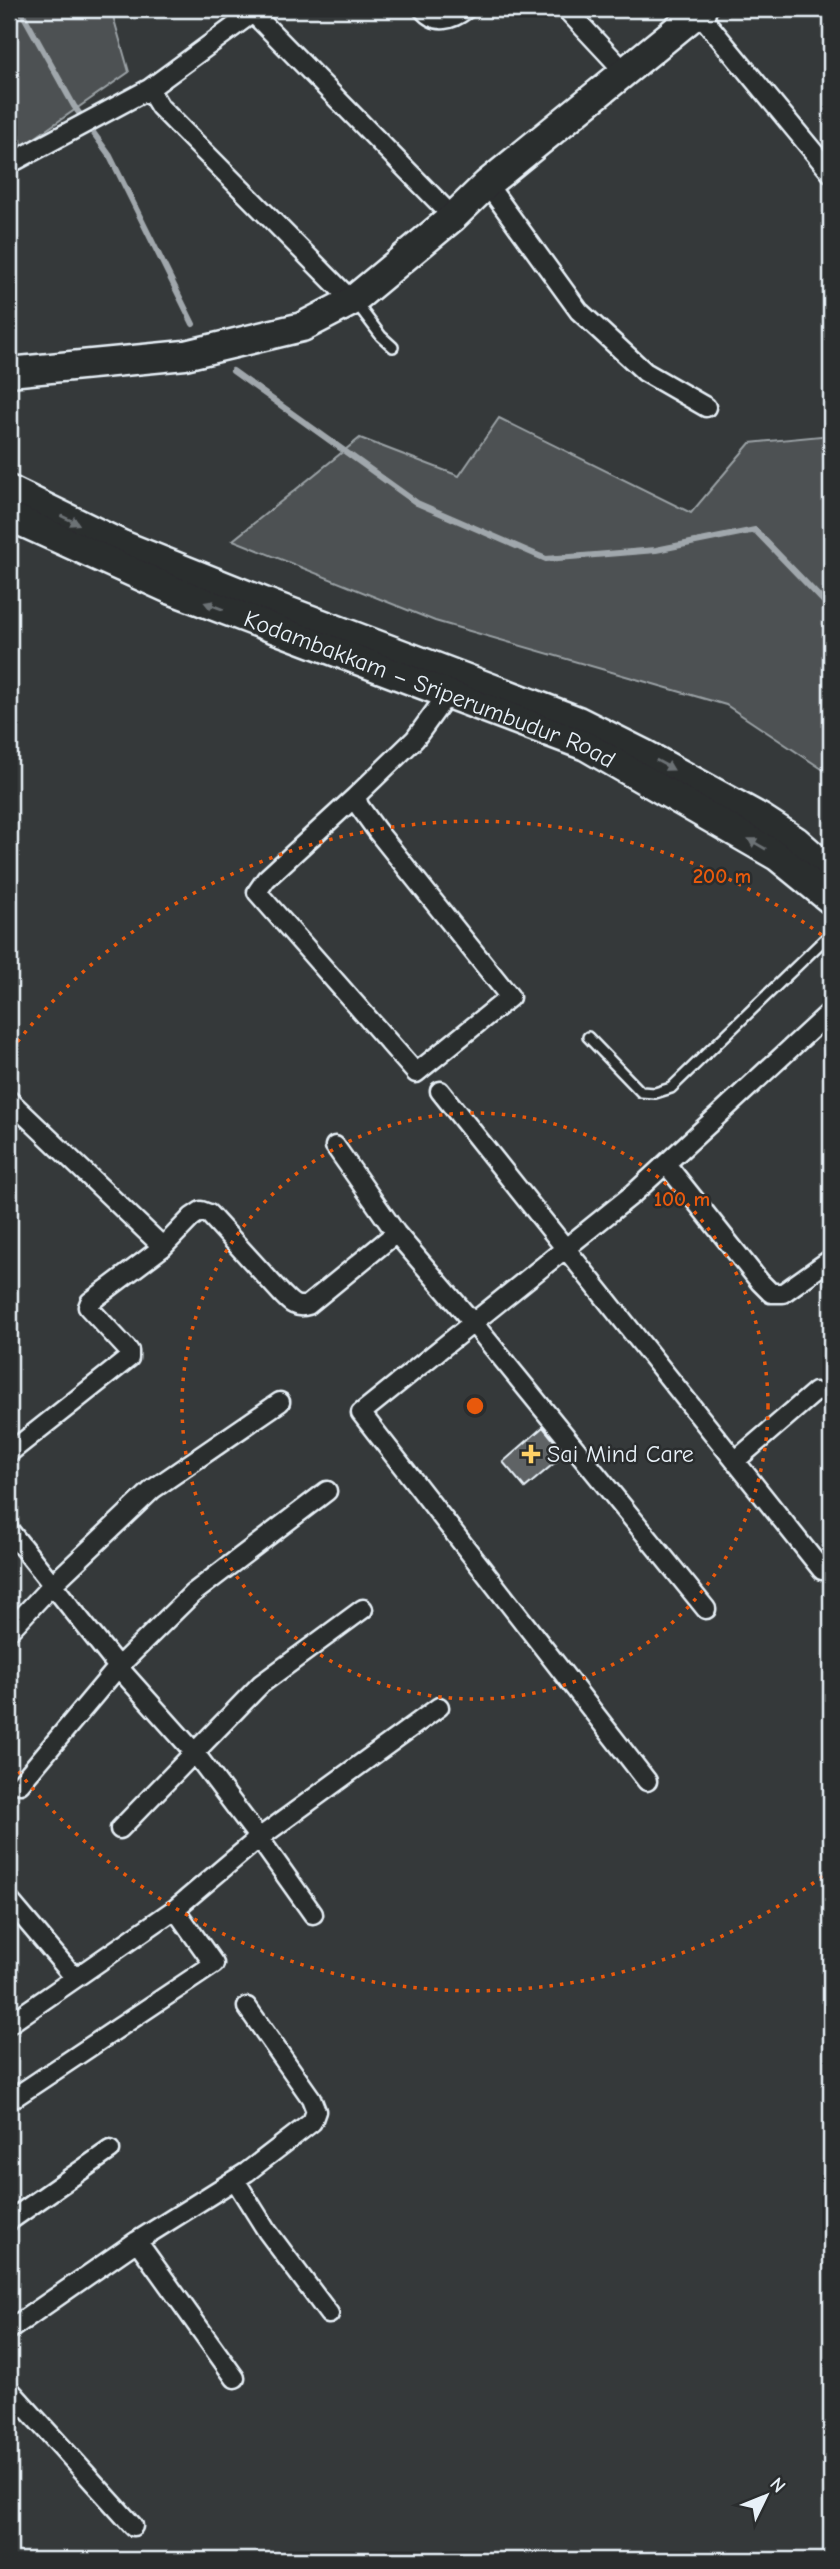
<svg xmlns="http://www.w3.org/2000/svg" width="840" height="2569" font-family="'Comic Neue',sans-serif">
<rect width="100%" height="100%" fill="#35393a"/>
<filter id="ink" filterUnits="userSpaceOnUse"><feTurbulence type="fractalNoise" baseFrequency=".0143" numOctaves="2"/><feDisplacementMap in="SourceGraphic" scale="14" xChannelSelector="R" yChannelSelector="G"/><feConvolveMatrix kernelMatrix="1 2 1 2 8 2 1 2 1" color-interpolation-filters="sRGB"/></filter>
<g filter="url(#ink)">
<path fill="#4d5152" stroke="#9aa1a5" stroke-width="2" d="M9,9H111L129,72L23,146L11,116L9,117Z
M499,418L691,513L750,443L831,435V775L726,705L435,621L233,540L360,438L459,476Z"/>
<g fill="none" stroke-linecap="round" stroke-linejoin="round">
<path stroke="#a0a7ac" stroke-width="6" d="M20,9L74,106L110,156L193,324
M233,371L417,503L546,559L656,550L755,530L831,609"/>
</g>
<path fill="#5f6365" stroke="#e8f1f8" stroke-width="2" d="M543,1427L565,1454L525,1488L503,1462Z"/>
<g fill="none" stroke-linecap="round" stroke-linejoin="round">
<defs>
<path id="service" d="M357,304L381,336L393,347
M588,1037L641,1092L655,1093L671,1088L831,933"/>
<path id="minor" d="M249,9L453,217
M258,9L149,89L160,107L352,301
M423,9C436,25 452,20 466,9
M566,9L624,71
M698,12L831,173
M9,164L149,89
M487,184L579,311L645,372L706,407
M356,796L266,879L257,892L416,1073L510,997L377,831L359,806L356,796L415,739L452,688
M440,1091L822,1570
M9,1100L163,1247
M335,1146L396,1233
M666,1164L760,1282L771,1293H783L831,1259
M9,1453L129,1358V1351L88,1307L90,1302L163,1247L192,1217L201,1211L209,1214L281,1293C290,1302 295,1309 308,1305L396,1233L474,1324L706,1609
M735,1461L815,1392
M9,1530L118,1667L194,1752L259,1838L313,1914
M9,1631L52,1585L153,1489L280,1402
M647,1781L361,1413L633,1194L831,1011
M20,1784L118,1667L192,1594L327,1491
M120,1829L261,1684L363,1609
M9,1900L75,1978
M9,2024L175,1909L259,1838L439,1707
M9,2101L214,1964L175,1909
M235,2180L267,2231L329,2314
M9,2221L110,2150
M137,2241L235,2378
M9,2330L137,2241L247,2172L312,2122L316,2111L311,2098L247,2007
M9,2389L133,2526"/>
<g id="primary">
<path d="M9,372L185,355L302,327L352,301L453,217L487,184L702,9"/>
<path d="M9,490L122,545L274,606L578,721L644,754L762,819L796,841L831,872"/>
<path id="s1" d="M9,516L172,590L586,746L777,856L831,900"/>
</g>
</defs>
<use href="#service" stroke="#e8f1f8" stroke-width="14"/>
<use href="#minor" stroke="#e8f1f8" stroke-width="23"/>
<use href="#primary" stroke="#e8f1f8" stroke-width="33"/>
<use href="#service" stroke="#2a2d2e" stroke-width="9"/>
<use href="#minor" stroke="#2a2d2e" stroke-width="18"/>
<use href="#primary" stroke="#2a2d2e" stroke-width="28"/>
</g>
<defs><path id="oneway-solid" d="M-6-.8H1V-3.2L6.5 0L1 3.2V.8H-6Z" transform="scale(1.75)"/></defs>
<g fill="#6c7275">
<use href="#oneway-solid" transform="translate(70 520) rotate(26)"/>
<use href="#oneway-solid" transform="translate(214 606) rotate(-159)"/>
<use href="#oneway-solid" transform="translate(665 765) rotate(29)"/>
<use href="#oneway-solid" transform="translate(757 844) rotate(-150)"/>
</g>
</g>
<g fill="none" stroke="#e8590c" stroke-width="3.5" stroke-dasharray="3.5 7">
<circle cx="475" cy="1406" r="293"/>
<path d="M831 1870A585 585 0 0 1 11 1762M11 1050A585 585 0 0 1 831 942"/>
</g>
<path fill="#ffd166" stroke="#2a2d2e" stroke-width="2.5" d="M527.5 1443.5h7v7h7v7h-7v7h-7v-7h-7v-7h7z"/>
<g text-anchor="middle" stroke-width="5" stroke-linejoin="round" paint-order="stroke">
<g font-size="24" fill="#e8f1f8" stroke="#2a2d2e">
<text dy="8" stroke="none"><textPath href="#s1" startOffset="455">Kodambakkam – Sriperumbudur Road</textPath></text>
</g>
<g font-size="24" fill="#e8f1f8" stroke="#2a2d2e" text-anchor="start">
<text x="547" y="1462">Sai Mind Care</text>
</g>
</g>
<circle cx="475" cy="1406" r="10" fill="#e8590c" stroke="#2a2d2e" stroke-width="3.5"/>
<g font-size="21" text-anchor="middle" font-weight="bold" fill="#e8590c" stroke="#2a2d2e" stroke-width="5" stroke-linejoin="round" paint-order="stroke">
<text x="722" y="883">200 m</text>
<text x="682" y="1206">100 m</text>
</g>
<rect width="840" height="2569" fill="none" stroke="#2a2d2e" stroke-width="35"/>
<rect x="18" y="18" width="805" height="2534" fill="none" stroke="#e8f1f8" stroke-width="2.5" filter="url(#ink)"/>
<g transform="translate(766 2496) rotate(47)" stroke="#2a2d2e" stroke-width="5" paint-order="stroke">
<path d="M0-5L12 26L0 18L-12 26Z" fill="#e8f1f8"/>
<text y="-10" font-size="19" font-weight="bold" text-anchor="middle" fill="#e8f1f8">N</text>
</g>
</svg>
